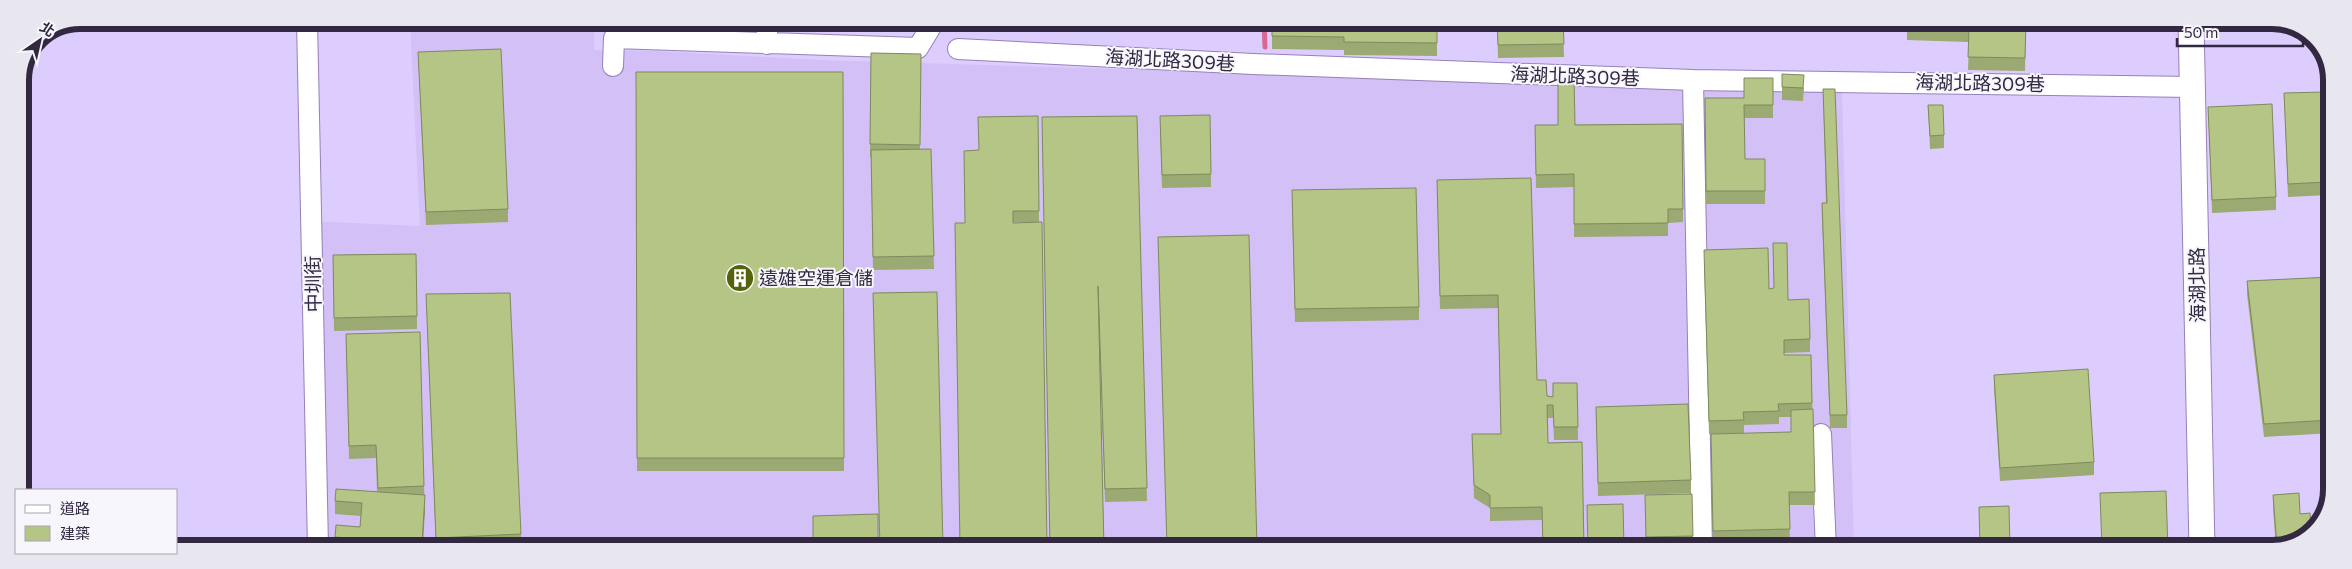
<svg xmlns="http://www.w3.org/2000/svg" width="2352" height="569" font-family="Commissioner,'Noto Sans TC',sans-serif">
<rect width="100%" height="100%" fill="#ddcdfe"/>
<path fill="#d2c0f6" d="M594,22V50L653,51L821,60L1842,91L1854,549L310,548L306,221L420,226L410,24Z"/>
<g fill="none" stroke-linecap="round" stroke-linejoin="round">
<path stroke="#d7688e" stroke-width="5" d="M1264,21L1265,47"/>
<defs>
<path id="minor" d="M307,20L318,548
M767,44V20
M958,49L1253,64L1693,80L2193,87
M613,66L614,38L918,48L935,20
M1693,80L1702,549
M1821,434L1826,549"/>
<path id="tertiary" d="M2191,21L2202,549"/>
</defs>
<use href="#minor" stroke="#9580ba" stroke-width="22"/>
<use href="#tertiary" stroke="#9580ba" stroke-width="27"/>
<use href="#minor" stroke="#fff" stroke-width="20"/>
<use href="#tertiary" stroke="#fff" stroke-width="25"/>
</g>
<path fill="#9ba972" d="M1272,21H1449V31L1437,30V56L1344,55V50L1272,49Z
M1497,21H1563L1564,57L1498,58Z
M1861,21H2060L2059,30L2026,29L2025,71L1968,70L1969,42L1907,40V24L1861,23Z
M2111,21H2164V24L2111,25Z
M418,52L508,209V222L426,225Z
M871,53L921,54L920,149H931L934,269L873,270L871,157H870Z
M636,72H843L844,471H637Z
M1782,74L1804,88L1803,101L1782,100Z
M1773,78V118H1744L1745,159H1765V204H1706L1705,98H1744Z
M1823,89L1847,415V428H1830L1822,216V203H1826Z
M2284,93L2328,182V195L2288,197Z
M1928,105L1944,135V148L1930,149Z
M2208,107L2276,197V210L2212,213Z
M1038,116L1039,222L965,223L979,150Z
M1137,116L1147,501L1105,502L1099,324L1104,548H1050L1042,117Z
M1682,124L1683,222L1668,223V236L1574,237V187L1536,188L1535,125Z
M1160,129L1211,174V187L1162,188Z
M1531,178L1537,380L1547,396L1553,397L1577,383L1578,440H1554L1553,418H1547L1548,443L1582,442L1584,549H1542V520L1490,521V508L1474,498L1472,434H1501L1498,308L1440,309L1437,180Z
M1292,203L1419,307V320L1295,322Z
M1773,243L1788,300L1810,339V352L1784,353V355H1811L1815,505H1789L1790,542L1713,544L1711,447L1791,432V417H1779V424L1744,425V433L1709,434L1704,263L1769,289L1774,288Z
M416,254L417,329L334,331L333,255Z
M2331,277V433L2264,437L2247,294V281Z
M426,294L521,534V547L499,548H436Z
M346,334L424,486L425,508L423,548H335V537L360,527L361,516L335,514V501L377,492L376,458L349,459Z
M1994,375L2094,462V475L2000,481L1994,388Z
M1596,407L1691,480V493L1598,496Z
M1645,495L1693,536V549H1646Z
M2273,495L2300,514L2311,534L2276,548L2273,508Z"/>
<path fill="#7e8a5d" d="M425,495V508L422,548V544Z"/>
<path fill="#b4c585" stroke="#7e8a5d" d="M1272,21H1437V43L1344,42V37L1272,36Z
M1497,21H1563L1564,44L1498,45Z
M1908,21H2026L2025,58L1968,57L1969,29L1907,27Z
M501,49L508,209L426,212L418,52Z
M871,53L921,54L920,145L870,144Z
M636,72H843L844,458H637Z
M1782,74L1804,75L1803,88L1782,87Z
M1744,78H1773V105H1744L1745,159H1765V191H1706L1705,98H1744Z
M1558,80H1574L1575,125L1682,124L1683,209H1668V223L1574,224V174L1536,175L1535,125H1558Z
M1823,89H1835L1847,415H1830L1822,203H1827Z
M2324,92L2328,182L2288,184L2284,93Z
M2272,104L2276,197L2212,200L2208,107Z
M1928,105H1943L1944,135L1930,136Z
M1210,115L1211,174L1162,175L1160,116Z
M1038,116L1039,211H1013V223L1042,222L1047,548H960L955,223H965L964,151L979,150L978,117Z
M1137,116L1147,488L1105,489L1098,286L1104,548H1050L1042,117Z
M931,149L934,256L873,257L871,150Z
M1531,178L1537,380H1546L1547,396L1553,397V383H1577L1578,427H1554L1553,405H1547L1548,443L1582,442L1584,548L1543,549L1542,507L1490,508V495L1474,485L1472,434H1501L1498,295L1440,296L1437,180Z
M1416,188L1419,307L1295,309L1292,190Z
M1249,235L1257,548H1167L1158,237Z
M1773,243H1787L1788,300L1809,299L1810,339L1784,340V355H1811L1812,403L1778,404L1779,411L1743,412L1744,420L1709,421L1704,250L1768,248L1769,289L1774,288Z
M416,254L417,316L334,318L333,255Z
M2331,277V420L2264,424L2247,281Z
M937,292L943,548H880L873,293Z
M510,293L521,534L436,538L426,294Z
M420,332L424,486L378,488L376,445L349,446L346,334Z
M2088,369L2094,462L2000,468L1994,375Z
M1688,404L1691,480L1598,483L1596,407Z
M1813,409L1815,492H1789L1790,529L1713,531L1711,434L1791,432V410Z
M336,489L425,495L422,544L335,537L336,525L360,527L362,503L335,501Z
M2166,491L2168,549H2102L2100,493Z
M2299,493L2300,514L2310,513L2312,534L2277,547L2273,495Z
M1692,494L1693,536L1646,537L1645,495Z
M1623,504L1624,549H1588L1587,505Z
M2009,506L2010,549H1980L1979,507Z
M878,514V548H813V516Z
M342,546L376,548H342Z"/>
<defs>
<symbol id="building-disc" viewBox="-11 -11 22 22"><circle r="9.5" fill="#536309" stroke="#f8f6fd"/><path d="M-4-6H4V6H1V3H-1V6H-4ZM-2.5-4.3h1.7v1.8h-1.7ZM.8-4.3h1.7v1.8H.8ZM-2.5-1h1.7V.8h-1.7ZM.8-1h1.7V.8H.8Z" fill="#fff"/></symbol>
</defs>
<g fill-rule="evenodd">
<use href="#building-disc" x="724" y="262" width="32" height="32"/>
</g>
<g text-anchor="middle" stroke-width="4" stroke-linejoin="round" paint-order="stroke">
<g font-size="19" fill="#322941" stroke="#f8f6fd">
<text transform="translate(1170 60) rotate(3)" y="7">海湖北路309巷</text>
<text transform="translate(1575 76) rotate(2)" y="7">海湖北路309巷</text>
<text transform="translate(1980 83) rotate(1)" y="7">海湖北路309巷</text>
<text transform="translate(313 284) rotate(-91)" y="7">中圳街</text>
<text transform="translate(2197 285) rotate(-91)" y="7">海湖北路</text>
</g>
<g font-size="19" fill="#322941" stroke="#f8f6fd" text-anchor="start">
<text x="759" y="285">遠雄空運倉儲</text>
</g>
</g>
<path d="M0 0H2352V569H0ZM80 29H2272A51 51 0 0 1 2323 80V489A51 51 0 0 1 2272 540H80A51 51 0 0 1 29 489V80A51 51 0 0 1 80 29Z" fill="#e8e6ee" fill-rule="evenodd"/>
<path fill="none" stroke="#322941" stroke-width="6" d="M80 29H2272A51 51 0 0 1 2323 80V489A51 51 0 0 1 2272 540H80A51 51 0 0 1 29 489V80A51 51 0 0 1 80 29Z"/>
<rect x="15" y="489" width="162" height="65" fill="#f8f6fd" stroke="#a9a4b2"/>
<rect x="25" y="505" width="25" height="8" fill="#ffffff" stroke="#a9a4b2"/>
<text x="60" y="514" font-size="15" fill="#322941">道路</text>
<rect x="25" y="526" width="25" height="15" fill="#b4c585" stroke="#a9a4b2"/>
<text x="60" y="539" font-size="15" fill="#322941">建築</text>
<g transform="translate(40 40) rotate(34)" stroke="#f8f6fd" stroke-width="4" paint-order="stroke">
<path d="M0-4L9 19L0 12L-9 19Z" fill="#322941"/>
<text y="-8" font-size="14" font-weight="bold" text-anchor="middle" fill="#322941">北</text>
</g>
<path d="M2177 38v8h126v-8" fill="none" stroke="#322941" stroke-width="2.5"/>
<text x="2184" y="38" font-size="15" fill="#322941" stroke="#f8f6fd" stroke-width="4" paint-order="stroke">50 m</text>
</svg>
